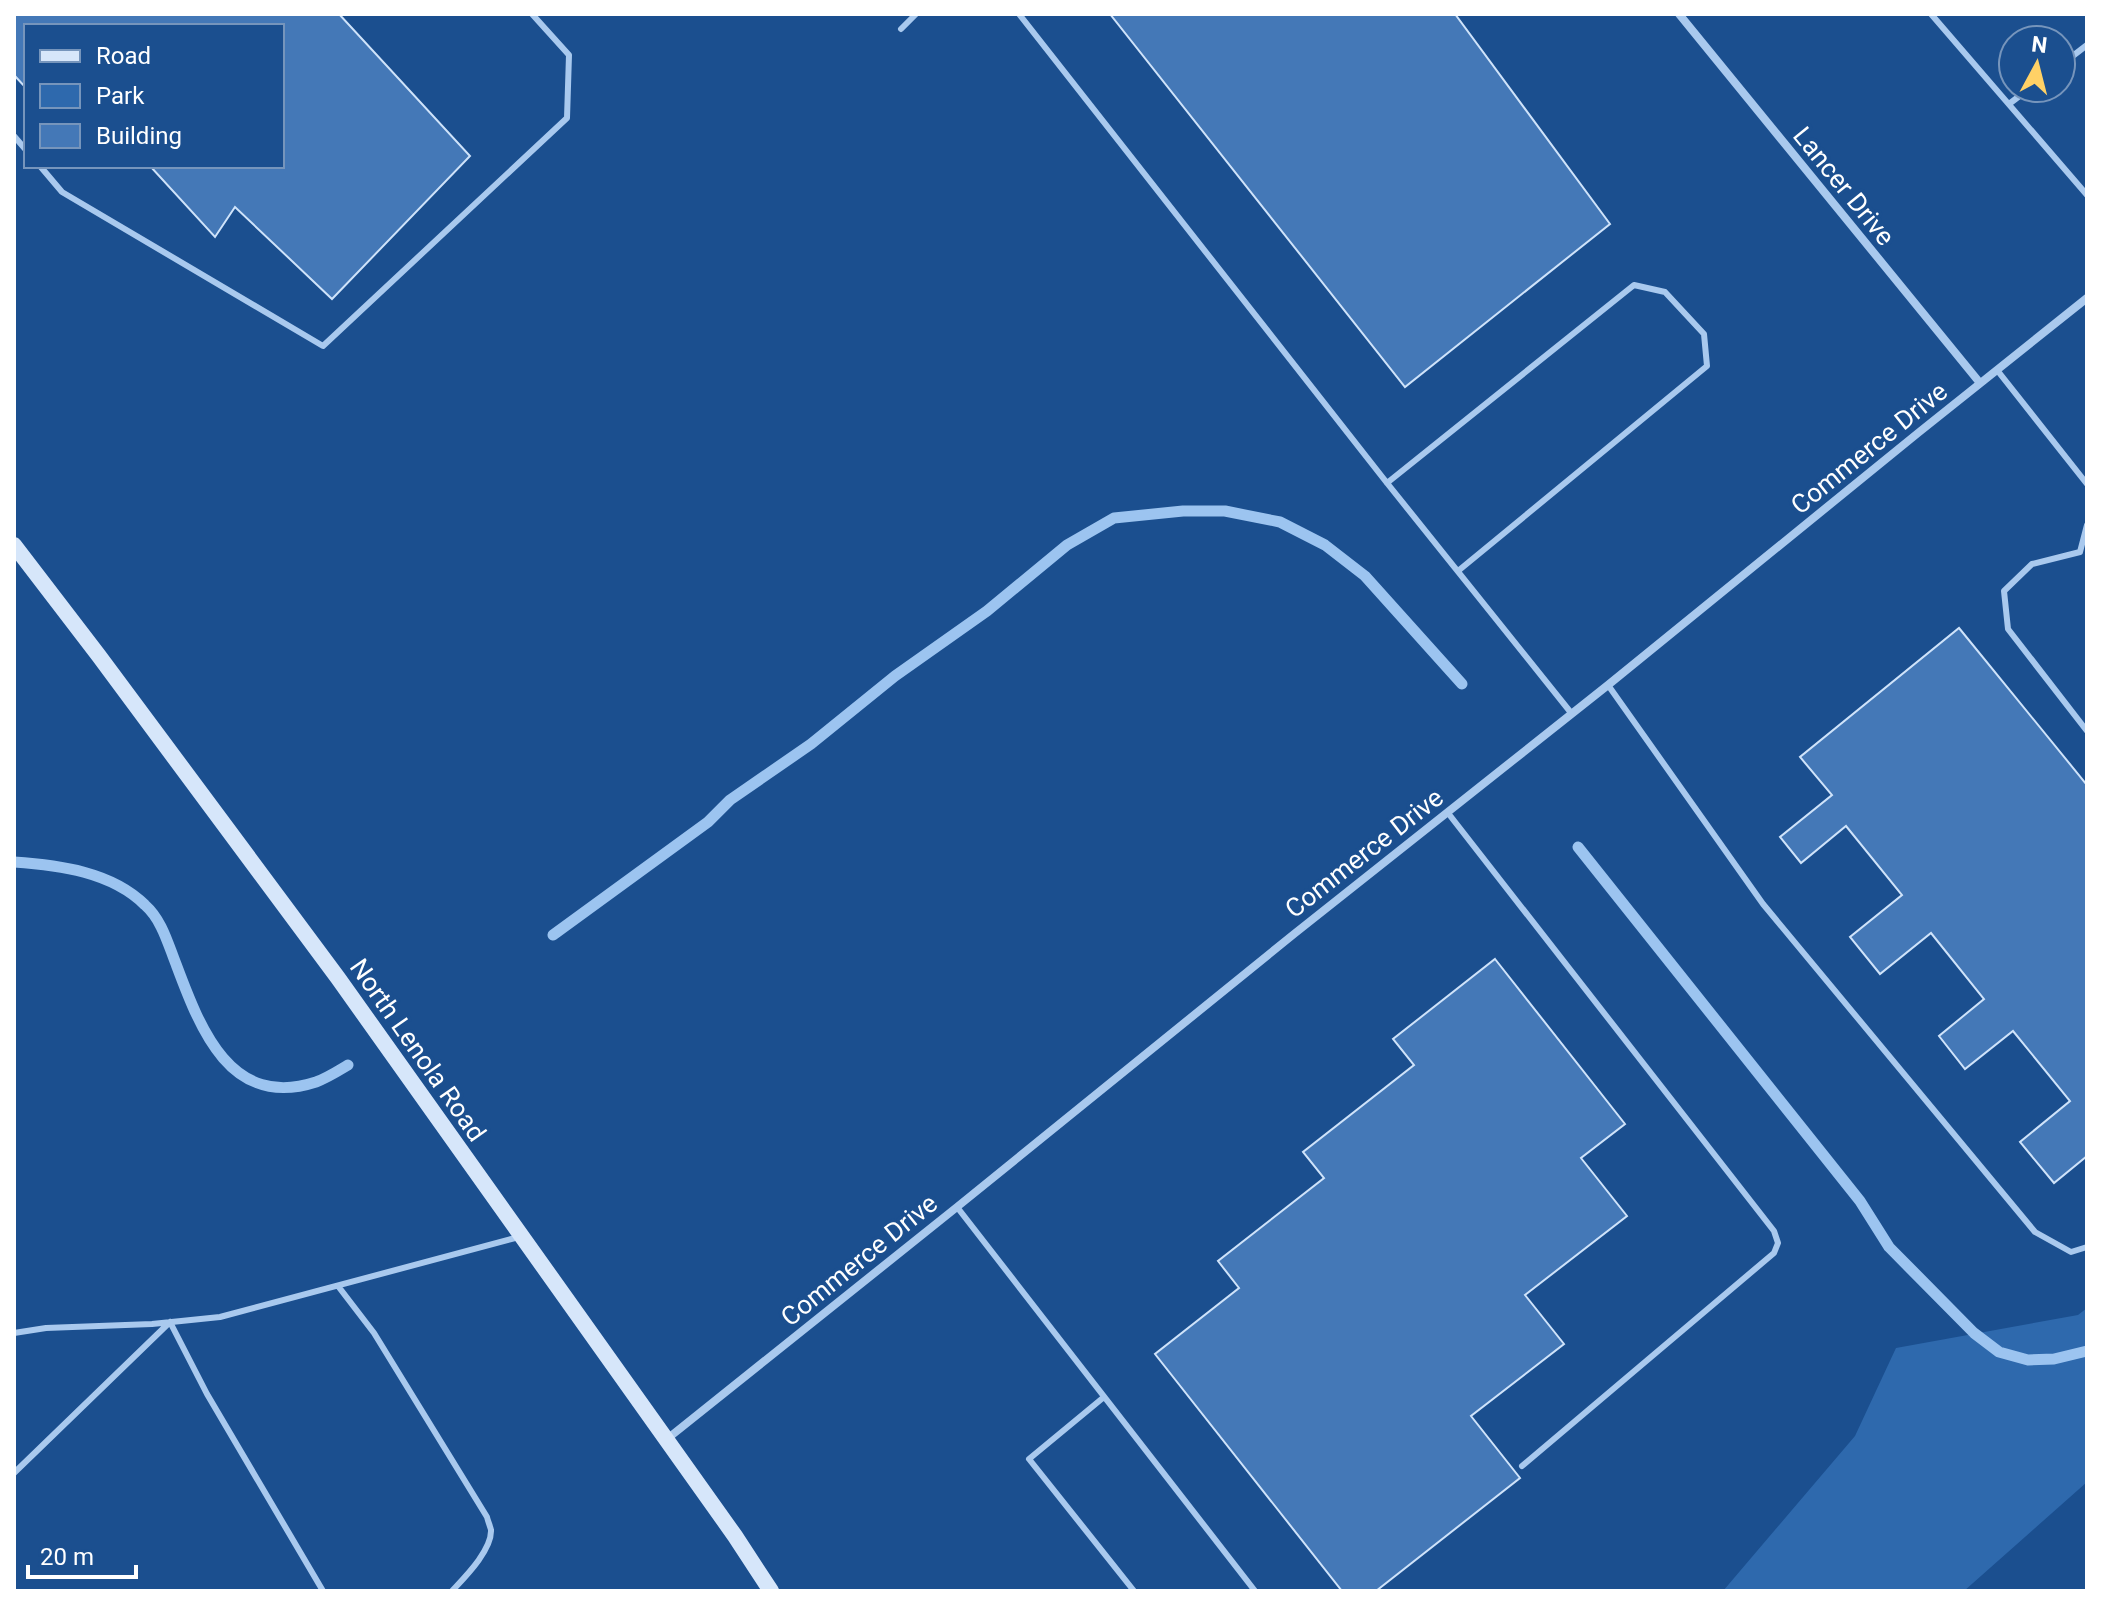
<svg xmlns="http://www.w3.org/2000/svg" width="2101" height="1605" font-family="Roboto,sans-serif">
<rect width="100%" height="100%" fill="#1b4f8f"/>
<path fill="#2e69ad" d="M2087,1308V1482L1964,1591H1723L1855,1436L1896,1348L2078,1315Z"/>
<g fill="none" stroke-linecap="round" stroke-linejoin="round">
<path stroke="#9cc4f0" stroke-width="11" d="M1578,847L1860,1201L1889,1247L1974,1333L1999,1352L2028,1360L2054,1359L2087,1351
M14,862C59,865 112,872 145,905C162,920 168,944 176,964C200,1028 230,1110 316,1082C327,1078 338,1071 348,1065
M553,935L708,822L730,800L811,744L895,676L987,611L1067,545L1114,518L1183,511H1225L1280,522L1325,545L1365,576L1462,684"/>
</g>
<path fill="#4478b7" stroke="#cfe3fa" stroke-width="2" d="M14,14H339L470,156L332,299L235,207L215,237L150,166H282V26H26V88L14,75Z
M1110,14H1455L1610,224L1405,387Z
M1959,628L2087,785V1156L2054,1183L2020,1142L2070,1101L2013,1031L1965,1069L1939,1036L1984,999L1931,933L1880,974L1850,937L1902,895L1846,826L1801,863L1780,837L1832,795L1800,757Z
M1495,959L1625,1124L1581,1158L1627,1216L1525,1295L1564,1344L1471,1416L1520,1478L1376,1591H1342L1155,1354L1239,1288L1218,1261L1324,1178L1303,1152L1414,1065L1393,1039Z"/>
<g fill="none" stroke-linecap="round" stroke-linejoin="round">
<path stroke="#a9c9ee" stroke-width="6" d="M1019,14L1387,483L1572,714
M1931,14L2087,195
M901,29L916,14
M2061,65L2087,45
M2009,104L2030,88
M14,136L26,150
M40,166L62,192L323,346L567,118L569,55L532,14
M1997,370L2087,484
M1387,483L1634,285L1665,292L1704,334L1707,366L1458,571
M2080,552L2032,564L2004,591L2008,629L2087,731
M2080,552L2087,525
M1608,685L1763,904L2035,1232L2071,1252L2087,1247
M1448,813L1774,1231L1778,1243L1774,1253L1522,1466
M957,1207L1255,1591
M338,1286L374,1333L487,1517C487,1518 491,1529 491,1530C492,1550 465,1577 452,1591
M170,1322L207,1394L323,1591
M14,1333L46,1328L152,1324L220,1317L519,1237
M1104,1397L1029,1459L1134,1591
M14,1473L170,1322"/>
<path stroke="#a9c9ee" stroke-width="8" d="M1679,14L1980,383
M667,1439L957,1207L1294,934L1608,685L1918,433L2087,298"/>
<path stroke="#d6e6fa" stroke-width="16" d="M14,545L99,656L338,978L735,1536L771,1591"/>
</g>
<g text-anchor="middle" stroke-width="7" stroke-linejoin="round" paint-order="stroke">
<g font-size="26" fill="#fff" stroke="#1b4f8f">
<text transform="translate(1844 186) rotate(51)" y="9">Lancer Drive</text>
<text transform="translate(1869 448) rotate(-39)" y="9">Commerce Drive</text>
<text transform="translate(1364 853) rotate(-38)" y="9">Commerce Drive</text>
<text transform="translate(418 1050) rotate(55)" y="9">North Lenola Road</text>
<text transform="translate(859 1260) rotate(-39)" y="9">Commerce Drive</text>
</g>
</g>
<rect width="2101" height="1605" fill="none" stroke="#ffffff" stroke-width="32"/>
<rect x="24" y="24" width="260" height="144" fill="#1b4f8f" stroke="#7695bc" stroke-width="2"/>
<rect x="40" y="50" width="40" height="12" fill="#d6e6fa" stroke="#7695bc" stroke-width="2"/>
<text x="96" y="64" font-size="24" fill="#ffffff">Road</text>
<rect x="40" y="84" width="40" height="24" fill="#2e69ad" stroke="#7695bc" stroke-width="2"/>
<text x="96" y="104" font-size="24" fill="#ffffff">Park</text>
<rect x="40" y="124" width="40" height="24" fill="#4478b7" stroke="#7695bc" stroke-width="2"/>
<text x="96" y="144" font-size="24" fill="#ffffff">Building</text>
<g transform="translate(2037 64) rotate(7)"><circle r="38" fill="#1b4f8f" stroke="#7695bc" stroke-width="2"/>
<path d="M0-6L14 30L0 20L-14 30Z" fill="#ffd166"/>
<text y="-12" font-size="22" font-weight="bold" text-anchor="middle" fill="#ffffff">N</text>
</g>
<path d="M28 1565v12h108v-12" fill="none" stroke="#ffffff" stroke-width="4"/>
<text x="40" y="1565" font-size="24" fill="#ffffff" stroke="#1b4f8f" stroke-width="6" paint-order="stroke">20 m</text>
</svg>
